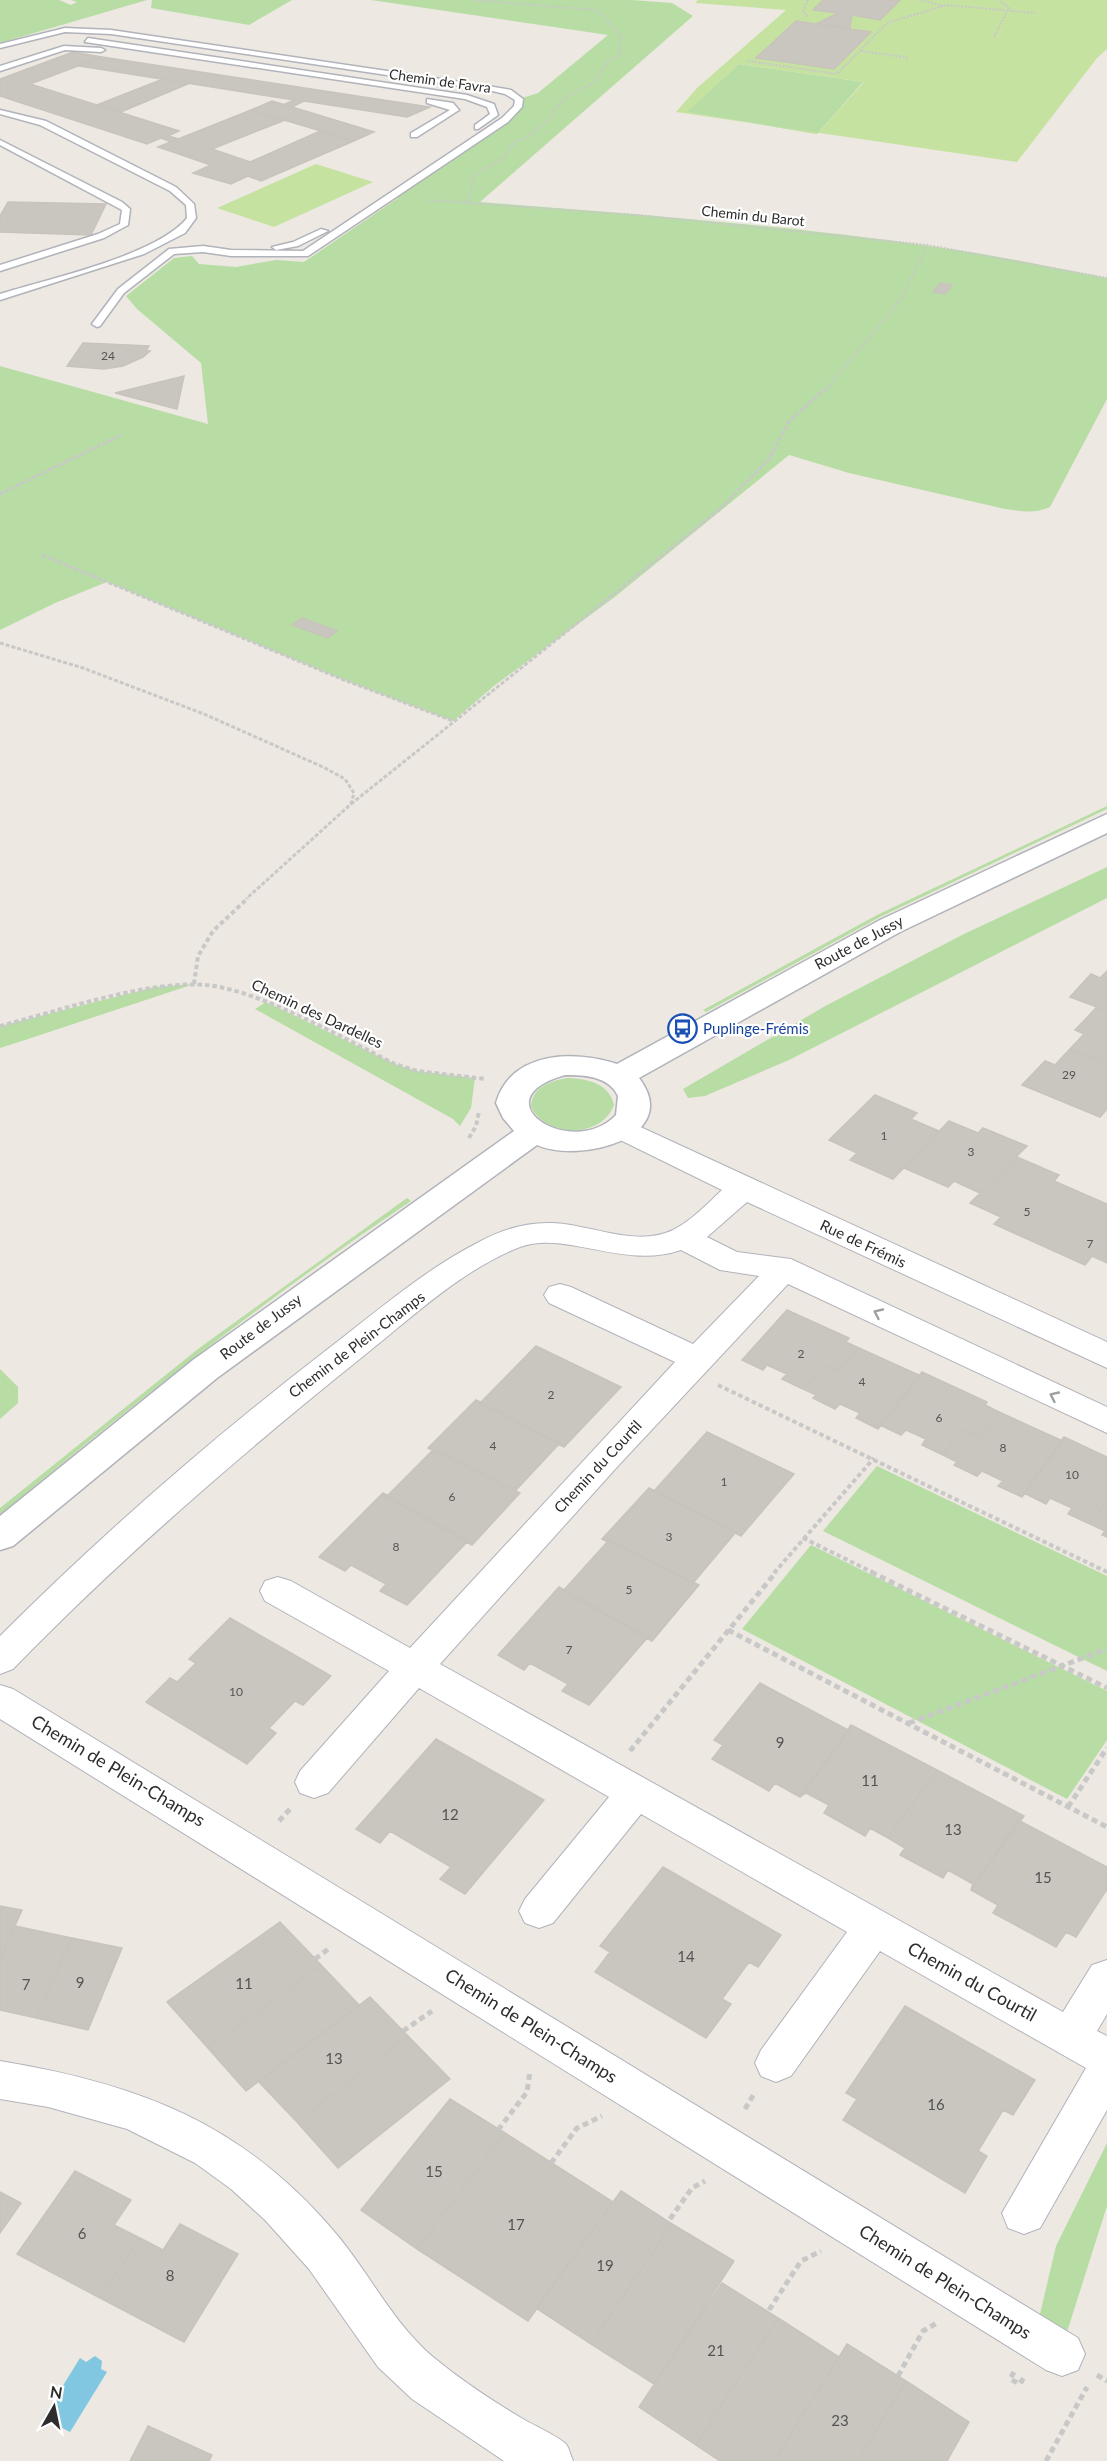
<svg xmlns="http://www.w3.org/2000/svg" width="1107" height="2461" font-family="Lato,sans-serif">
<rect width="100%" height="100%" fill="#ede8e1"/>
<path fill="#b7dda4" d="M0,0H59L71,5L77,2L71,0H147L0,43Z
M152,0H292L249,25L151,8Z
M371,0H632L672,3L693,16L480,202C646,215 817,227 982,254C1024,261 1065,270 1107,278V399L1050,507C1035,514 1021,511 1005,509L849,473L789,455L616,596L495,685L453,721L344,680L107,582L55,603L0,630V366L208,424L201,363L137,309L126,296L174,258L192,256L199,264L236,267L276,260L304,262L398,198L395,195L505,120L519,99L538,93L608,35Z
M739,64L863,82L817,134L686,112Z
M1107,806V809L880,917L706,1012L703,1010L877,915Z
M1107,867V898L789,1060L705,1096L688,1098L683,1089L827,1005L964,934Z
M194,984L19,1042L0,1048V1026L155,987Z
M266,1002L395,1064L417,1071L475,1078L471,1108L460,1126L453,1119L255,1009Z
M568,1078C588,1079 609,1083 614,1105C601,1139 547,1138 531,1107C532,1087 550,1081 568,1078Z
M407,1198L411,1201C268,1297 132,1404 0,1515V1508L198,1349Z
M0,1369L18,1387V1403L0,1419Z
M877,1466L1107,1576V1671L823,1531Z
M811,1545L1107,1691V1740L1067,1799L742,1629Z
M1107,2143V2206L1066,2335L1040,2314L1056,2246Z"/>
<path fill="#c6e2a1" fill-rule="evenodd" d="M698,0H1107V49L1097,58L1017,162L676,112L697,88L786,10L695,3ZM739,64L863,82V83L817,134L687,112Z
M316,164L373,182L274,227L217,208Z"/>
<path fill="#81c7e2" d="M95,2356L102,2361L101,2369L107,2372L70,2432L43,2418L80,2358L86,2362Z"/>
<path fill="#c9c6bf" stroke="#c8c3bb" stroke-width="1.5" d="M823,0H900L880,20L852,15L850,28L816,24L838,13L813,10Z
M796,21L816,24L871,32L834,69L756,58Z
M73,52L102,57L30,84L179,131L168,136L179,139L171,142L161,138L147,144L0,96V79Z
M102,57L430,107L407,117L304,101L292,107L283,105L294,100L79,66Z
M163,79L190,83L121,112L97,105Z
M272,101L292,107L374,132L354,141L251,110Z
M251,110L285,120L212,149L250,162L320,131L354,141L261,181L248,176L231,184L193,173L211,165L158,147Z
M8,202L106,204L91,235L0,232V216Z
M940,283L952,285L945,294L933,292Z
M83,343L149,346L146,351H150L143,357L123,366L104,369L67,366Z
M184,376L177,409L115,393Z
M302,618L337,631L328,638L292,625Z
M1107,971V1011L1070,997L1091,974L1100,978Z
M1097,1007L1107,1011V1064L1070,1049L1084,1034L1075,1030Z
M1070,1049L1107,1064V1109L1100,1117L1022,1085L1045,1061L1055,1065Z
M875,1095L917,1113L911,1119L939,1131L893,1179L850,1160L857,1153L829,1140Z
M949,1121L978,1133L983,1128L1027,1146L980,1193L954,1181L948,1187L904,1168Z
M1017,1157L1059,1175L1054,1181L1107,1204V1263L1092,1256L1085,1265L994,1224L1001,1217L970,1203Z
M787,1310L849,1338L846,1342L859,1348L838,1372L824,1365L803,1389L782,1379L787,1374L767,1365L763,1370L742,1360Z
M536,1346L621,1387L564,1447L480,1403Z
M859,1348L921,1376L878,1429L856,1418L860,1413L840,1404L835,1409L813,1398L816,1395L803,1389L824,1365L838,1372Z
M922,1372L987,1402L985,1405L999,1412L979,1437L963,1430L943,1455L922,1445L926,1439L906,1430L901,1435L880,1425Z
M476,1400L560,1443L515,1491L428,1448Z
M999,1412L1063,1441L1022,1497L998,1486L1003,1481L982,1471L977,1476L954,1465L957,1462L943,1455L963,1430L979,1437Z
M707,1432L794,1474L741,1536L654,1491Z
M1064,1437L1107,1457V1501L1090,1524L1068,1514L1072,1508L1050,1498L1046,1504L1024,1493Z
M434,1449L520,1493L472,1545L386,1497Z
M649,1488L736,1532L693,1583L609,1540L608,1542L602,1539Z
M383,1493L468,1541L407,1605L380,1591L386,1584L351,1565L345,1571L319,1557Z
M1107,1501V1537L1102,1535L1105,1531L1090,1524Z
M609,1540L699,1585L652,1641L563,1591Z
M559,1587L648,1637L589,1705L562,1691L568,1684L530,1663L524,1670L498,1655Z
M230,1618L331,1676L303,1705L295,1701L269,1728L276,1733L247,1764L146,1702L170,1678L177,1682L196,1663L189,1659Z
M760,1683L850,1731L800,1797L775,1783L769,1791L712,1759L723,1745L714,1740Z
M851,1725L937,1770L888,1838L870,1828L865,1836L824,1813L829,1805L806,1793L800,1797Z
M436,1739L544,1800L465,1894L440,1879L451,1867L390,1831L380,1843L356,1829Z
M937,1770L1024,1816L971,1890L973,1884L948,1870L943,1878L900,1855L905,1848L888,1838Z
M1018,1820L1107,1867V1889L1076,1937L1066,1932L1056,1947L993,1913L998,1905L971,1890Z
M663,1867L781,1935L758,1967L749,1962L722,1999L731,2004L706,2038L595,1972L610,1952L600,1946Z
M0,1906L22,1910L0,1959Z
M280,1922L321,1965L208,2048L167,2002Z
M15,1926L72,1938L36,2018L0,2010V1959Z
M72,1938L122,1948L88,2030L36,2018Z
M321,1965L359,2005L246,2091L208,2048Z
M370,1997L408,2036L297,2122L259,2082Z
M905,2006L1035,2080L1013,2115L1003,2110L978,2151L987,2156L965,2193L843,2120L857,2099L846,2093Z
M408,2036L450,2079L338,2168L297,2122Z
M450,2099L505,2133L417,2249L361,2210Z
M505,2133L613,2202L528,2321L417,2249Z
M75,2171L131,2200L114,2225L140,2238L100,2298L17,2254Z
M621,2191L672,2224L591,2344L536,2308Z
M0,2192L21,2203L0,2233Z
M180,2224L238,2254L184,2342L100,2298L140,2238L163,2250Z
M672,2224L734,2261L654,2384L591,2344Z
M722,2283L778,2318L696,2445L639,2407Z
M778,2318L839,2357L774,2461H720L696,2445Z
M847,2344L906,2381L857,2461H774Z
M906,2381L969,2422L947,2461H857Z
M148,2426L212,2455L209,2461H130Z"/>
<g fill="none" stroke-linecap="round" stroke-linejoin="round">
<defs>
<path id="lane" d="M65,28L111,30L488,86L511,90L523,99L522,107L508,122L308,256H231L203,252L174,254L124,293L100,326L97,327L92,324L118,289L169,249L203,246L231,250L303,251L502,118L514,106L515,100L505,94L488,90L111,34L65,32L0,48V44Z
M88,38L467,95L494,104L498,115L478,129H475V125L490,114L487,107L465,99L85,42Z
M64,46L101,48L105,50L101,52L65,50L0,71V66Z
M427,99L453,103L459,110L417,137H411V133L450,110L427,103Z
M0,110L46,121L176,187L194,204L196,218L185,233L144,254L0,300V294C48,279 158,255 187,218L186,205L170,191L40,125L0,114Z
M0,140L122,202L130,209L128,225L104,238L0,271V265L98,234L120,224L122,210L0,145Z
M321,229L328,231L298,246L276,250L272,247L293,242Z"/>
<path id="street" d="M621,1118L1107,1342V1368L747,1202L707,1237L737,1252L791,1259L1107,1407V1433L788,1284L617,1467L440,1664L1063,2012L1092,1965L1107,1960V2014L1097,2031L1107,2036V2110L1040,2228L1024,2234L1008,2228L1002,2213L1086,2068L880,1951L791,2076L776,2082L761,2076L755,2063L761,2050L847,1932L641,1814L553,1923L539,1928L525,1923L519,1911L525,1899L609,1797L419,1688L328,1793L314,1798L300,1793L295,1782L300,1771L389,1671L265,1601L260,1591L265,1581L278,1577L291,1581L410,1648L675,1362L549,1303L544,1295L549,1287L560,1284L571,1287L693,1344L759,1276L720,1270L681,1250C623,1270 566,1230 520,1247C461,1270 410,1319 361,1358C239,1456 122,1557 13,1669L0,1674V1636C102,1534 210,1440 324,1352C374,1314 422,1271 479,1242C501,1230 526,1222 552,1223C591,1224 635,1248 673,1230C691,1221 707,1204 722,1190L610,1135L606,1128L610,1121Z
M0,1685L13,1689L1078,2338L1085,2354L1078,2370L1062,2376L1046,2370L0,1719Z
M0,2061C140,2084 245,2124 338,2236C371,2276 393,2323 433,2357C461,2380 491,2400 523,2419C533,2425 558,2436 566,2444C569,2448 571,2456 573,2461H504L412,2399L378,2367L309,2269L265,2220L231,2189L195,2163L127,2129L48,2107L0,2099Z"/>
<path id="secondary" d="M1107,814V833L900,932L639,1078C684,1137 580,1164 537,1145L217,1378L13,1546L0,1550V1516L193,1360L514,1131L503,1118L496,1103C511,1051 574,1050 617,1064L880,920ZM565,1075C584,1075 609,1076 618,1096L616,1115C572,1161 477,1100 565,1075Z"/>
</defs>
<use href="#lane" stroke="#b1b3bb" stroke-width="3"/>
<use href="#street" stroke="#b1b3bb" stroke-width="2"/>
<use href="#secondary" stroke="#b1b3bb" stroke-width="3"/>
<path stroke="#c8c8c8" stroke-width="2" stroke-dasharray="2 1.5" stroke-linecap="butt" d="M808,0L803,11L808,17
M921,0L943,6
M994,37L1009,8L998,0
M861,51L909,58
M748,61L837,74L887,23L947,5L1035,13
M428,200L637,215L927,245L1107,278
M468,202L474,175L503,158L515,142L525,139L552,117L555,109L566,97L594,83L607,62L621,54L618,44L622,38L602,14L595,10L474,0
M827,388L902,298L927,245"/>
<path stroke="#c8c8c8" stroke-width="3" stroke-dasharray="4 2" stroke-linecap="butt" d="M0,494L121,435
M42,555L344,680L453,721
M0,643L83,668L204,714L323,767L345,779L354,793L351,804L246,899
M351,804L720,509L769,459L789,421L828,387"/>
<path stroke="#c8c8c8" stroke-width="4" stroke-dasharray="4.5 3" stroke-linecap="butt" d="M194,984L198,956L213,931L248,898
M0,1026C59,1011 147,980 206,985C260,990 344,1039 395,1064L417,1071L485,1079
M469,1138L476,1126L479,1112
M718,1385L1107,1572
M803,1538L874,1573
M774,1573L874,1458"/>
<path stroke="#c8c8c8" stroke-width="5" stroke-dasharray="6 4" stroke-linecap="butt" d="M871,1572L1107,1688
M728,1630L1107,1827
M909,1723L1107,1649
M630,1751L776,1572
M1068,1807L1107,1748
M279,1821L291,1808
M315,1959L331,1947
M403,2031L432,2011
M745,2109L754,2094
M498,2130L527,2092L530,2071
M551,2163L577,2128L602,2116
M670,2219L692,2188L705,2181
M769,2310L801,2261L821,2251
M1014,2372L1010,2379L1020,2384L1024,2377
M1097,2375L1107,2381
M898,2376L923,2331L937,2323
M1046,2461L1087,2387"/>
<use href="#lane" fill="#fff" fill-rule="evenodd"/>
<use href="#street" fill="#fff" fill-rule="evenodd"/>
<use href="#secondary" fill="#fff" fill-rule="evenodd"/>
</g>
<defs><path id="oneway-chevron" d="M-2-3.5L2.5 0L-2 3.5" fill="none" stroke-width="1.6" stroke-linecap="round" stroke-linejoin="round" transform="scale(1.5)"/></defs>
<g stroke="#a0a0a0">
<use href="#oneway-chevron" transform="translate(878 1313) rotate(-155)"/>
<use href="#oneway-chevron" transform="translate(1054 1396) rotate(-155)"/>
</g>
<defs>
<symbol id="bus-ring" viewBox="-11 -11 22 22"><circle r="9.5" fill="#fff" stroke="#1a4fb4" stroke-width="1.5"/><path d="M-5-6H5V4H4V6H2V4H-2V6H-4V4H-5ZM-3.5-4V0h7V-4ZM-3.5 1.2v1.5H-2V1.2ZM2 1.2v1.5H3.5V1.2Z" fill="#1a4fb4"/></symbol>
</defs>
<g fill-rule="evenodd">
<use href="#bus-ring" x="666" y="1012" width="33" height="33"/>
</g>
<g text-anchor="middle" stroke-width="4.5" stroke-linejoin="round" paint-order="stroke">
<g font-size="12" fill="#545352">
<text x="108" y="360">24</text>
<text x="1069" y="1079">29</text>
<text x="884" y="1140">1</text>
<text x="971" y="1156">3</text>
<text x="1027" y="1216">5</text>
<text x="1090" y="1248">7</text>
<text x="801" y="1358">2</text>
<text x="862" y="1386">4</text>
<text x="551" y="1399">2</text>
<text x="939" y="1422">6</text>
<text x="493" y="1450">4</text>
<text x="1003" y="1452">8</text>
<text x="1072" y="1479">10</text>
<text x="724" y="1486">1</text>
<text x="452" y="1501">6</text>
<text x="669" y="1541">3</text>
<text x="396" y="1551">8</text>
<text x="629" y="1594">5</text>
<text x="569" y="1654">7</text>
<text x="236" y="1696">10</text>
</g>
<g font-size="14" fill="#2d2d2d" stroke="#fff">
<text transform="translate(440 81) rotate(8)" y="5">Chemin de Favra</text>
<text transform="translate(753 216) rotate(6)" y="5">Chemin du Barot</text>
</g>
<g font-size="15" fill="#2d2d2d" stroke="#fff">
<text transform="translate(859 943) rotate(-28)" y="5">Route de Jussy</text>
<text transform="translate(317 1014) rotate(25)" y="5">Chemin des Dardelles</text>
<text transform="translate(863 1244) rotate(25)" y="5">Rue de Frémis</text>
<text transform="translate(261 1327) rotate(-37)" y="5">Route de Jussy</text>
<text transform="translate(357 1345) rotate(-37)" y="5">Chemin de Plein-Champs</text>
<text transform="translate(598 1467) rotate(-47)" y="5">Chemin du Courtil</text>
</g>
<g font-size="15" fill="#164399" stroke="#fff" text-anchor="start">
<text x="703" y="1034">Puplinge-Frémis</text>
</g>
<g font-size="15" fill="#545352">
<text x="780" y="1748">9</text>
<text x="870" y="1786">11</text>
<text x="450" y="1820">12</text>
<text x="953" y="1835">13</text>
<text x="1043" y="1883">15</text>
<text x="686" y="1962">14</text>
<text x="80" y="1988">9</text>
<text x="244" y="1989">11</text>
<text x="26" y="1990">7</text>
<text x="334" y="2064">13</text>
<text x="936" y="2110">16</text>
<text x="434" y="2177">15</text>
<text x="516" y="2230">17</text>
<text x="82" y="2239">6</text>
<text x="605" y="2271">19</text>
<text x="170" y="2281">8</text>
<text x="716" y="2356">21</text>
<text x="840" y="2426">23</text>
</g>
<g font-size="18" fill="#2d2d2d" stroke="#fff">
<text transform="translate(118 1771) rotate(31)" y="6">Chemin de Plein-Champs</text>
<text transform="translate(972 1982) rotate(29)" y="6">Chemin du Courtil</text>
<text transform="translate(531 2026) rotate(32)" y="6">Chemin de Plein-Champs</text>
<text transform="translate(945 2282) rotate(32)" y="6">Chemin de Plein-Champs</text>
</g>
</g>
<g transform="translate(54 2407) rotate(9)" stroke="#ffffff" stroke-width="4.5" paint-order="stroke">
<path d="M0-4.5L10 22L0 15L-10 22Z" fill="#2d2d2d"/>
<text y="-9" font-size="16" font-weight="bold" text-anchor="middle" fill="#2d2d2d">N</text>
</g>
</svg>
